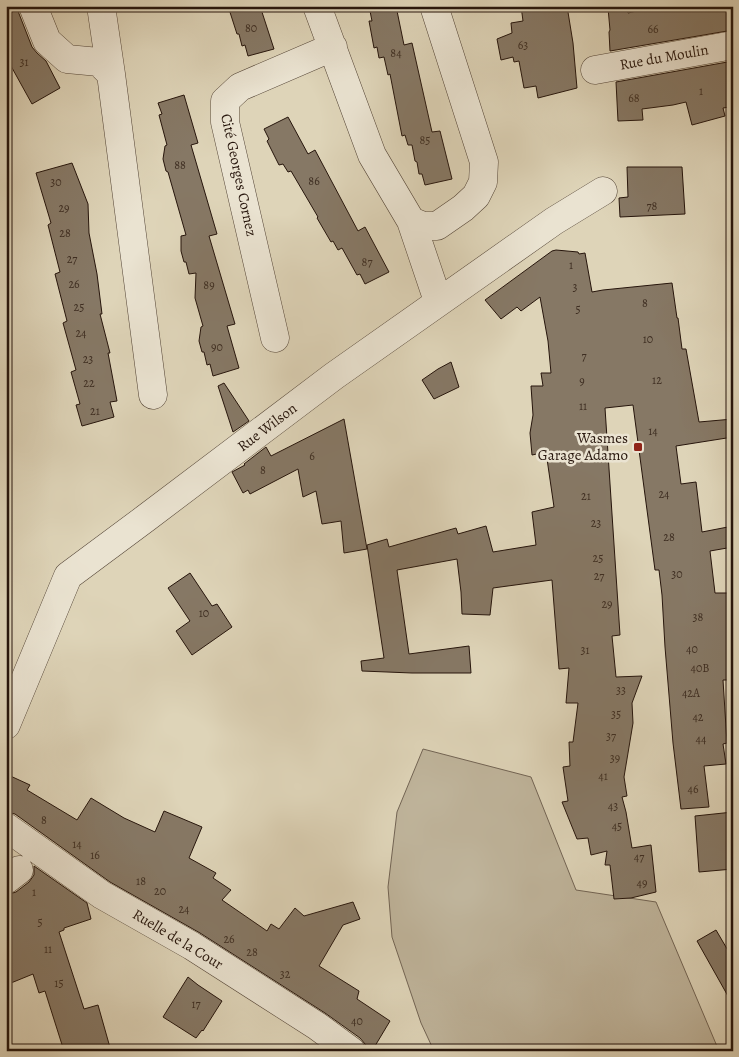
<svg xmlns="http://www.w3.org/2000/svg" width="739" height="1057" font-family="Alegreya,serif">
<rect width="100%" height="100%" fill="#ded4b8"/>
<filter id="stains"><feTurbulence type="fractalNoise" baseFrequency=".004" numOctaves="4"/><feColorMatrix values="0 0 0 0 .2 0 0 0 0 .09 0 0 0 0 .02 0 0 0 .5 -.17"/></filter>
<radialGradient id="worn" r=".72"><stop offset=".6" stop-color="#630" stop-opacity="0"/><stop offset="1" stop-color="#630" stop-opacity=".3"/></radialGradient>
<path fill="#bfb49b" stroke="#726454" d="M423,749L531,777L576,890L656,902L719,1051H434L421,1023L392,937L388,887L397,812Z"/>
<path fill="#867865" stroke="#26150c" d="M6,6H16L32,47L37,53L46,61L60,88L32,104L6,57Z
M228,6H260L274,49L248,56L245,45L242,46L239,34H237Z
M369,6H396L404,45L412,43L432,132L440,131L452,179L425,185L422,174H419L417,162L415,161L412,145H408L405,135L402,136L390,74L388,75L384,57L379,58L377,47L374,48L369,21H372Z
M521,6H567L573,43L577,88L538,98L536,86L524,88L519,61L514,62L513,57L501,60L497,39L512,33L511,23L523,21Z
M627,6L628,13L658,6H733V30L610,51L609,32L610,30L608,8Z
M733,61V101L729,102L730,107L723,108L725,116L692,125L686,102L673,105L642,109L643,120L618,121L616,82Z
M184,95L198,143L191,145L217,234L209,236L235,324L227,326L239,368L213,376L210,364L207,365L204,352H202L199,341L201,327L203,326L195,298L196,273L189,274L186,262H184L181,251V236L186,235L168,172L166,171L163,159L165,146L167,145L159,115L162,114L158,103Z
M288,117L308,154L315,150L358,231L365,227L389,272L365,284L360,274L357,275L342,248L338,250L333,241L331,242L317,218L318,217L291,171L288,172L283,164L279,165L267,141L269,139L264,129Z
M72,163L88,204L89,233L97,274L102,314H100L110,353H108L117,401L110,402L114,417L82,426L76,405L80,404L71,372L76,370L63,323L67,321L55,274L60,272L48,225L51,223L36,173Z
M627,167H682L685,214L620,217L619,198L628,197Z
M556,250L578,252L579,254L585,253L592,292L603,290L672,283L677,318H678L682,349H686L699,422L733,419V437L676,446L681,484L696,482L702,532L733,526V547L710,551L715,593H733V680H723L727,743L723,744L726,764L704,766L709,807L681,809L673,743L665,647L662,595L659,570H655L633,405L605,408L620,635L612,636L616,677L642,676L632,703L633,723L624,777L627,796L622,797L626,812L632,848L651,845L656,892L631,898L614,899L610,865H605L607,851L591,855L588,838L577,839L562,802L568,801L563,767L570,766L569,742H573L578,703H566L569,668L559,669L552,580L493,588L490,615L462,614L461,592L457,559L397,570L409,654L469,646L471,673H412L362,671L361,661L384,658L367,545L387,539L389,547L456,528L458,534L486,526L493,552L536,545L532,512L554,507L546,452L532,455L530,433L533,415L531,386H543L541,373H551L548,341L540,297L521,311L517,307L501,319L485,300L552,251Z
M451,362L459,387L434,399L422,380L438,369Z
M224,383L249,421L233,432L218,386Z
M344,419L367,549L344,553L341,521L322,524L316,491L303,497L298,469L250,494L248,490L243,493L232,472L245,465L244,464L266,447L271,456Z
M190,573L212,606L217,604L232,627L192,655L176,631L190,621L168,588Z
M6,774L30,785L27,790L77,820L91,798L124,818L155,832L164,811L202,827L189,858L216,873L213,878L231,890L222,900L267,931L271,924L279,929L295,908L304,916L353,902L360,919L343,925L319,966L359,991L357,999L390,1021L372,1051L366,1047L365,1044L360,1038L325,1013L200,933L110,882L15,814L6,812Z
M733,812V869L699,872L695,816Z
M34,866L87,903L91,919L64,928V930L59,932L84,1009L98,1005L111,1051H64L45,991L39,993L33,974L6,985V895L16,892L29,882L34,875Z
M716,930L733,959V1005L697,941Z
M188,977L198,985L222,1001L203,1031L202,1030L196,1038L163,1017Z"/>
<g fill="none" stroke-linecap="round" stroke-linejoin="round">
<defs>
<path id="minor" d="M33,6L47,41L67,59L99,62L111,74L153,395
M101,6L111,74
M317,6L372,155L411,221L438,301
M595,70L733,45
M411,221L423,226H437L463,208L476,196L483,182L484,162L434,6
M275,338L225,122V101L240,87L333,47
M6,725L68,576L146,518L334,376L554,221L603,191
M6,827L102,895L192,946L317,1026L351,1051
M6,880L19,870"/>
</defs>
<use href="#minor" stroke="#544537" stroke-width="29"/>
<use href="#minor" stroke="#eae3d1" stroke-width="28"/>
</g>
<rect fill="#8f2418" stroke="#eae3d1" stroke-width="2" x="633" y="442" width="10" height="10" rx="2.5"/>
<g text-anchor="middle" stroke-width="5" stroke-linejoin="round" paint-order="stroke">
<g font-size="12" fill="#3e2e22">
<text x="251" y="32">80</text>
<text x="653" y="33">66</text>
<text x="523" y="49">63</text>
<text x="396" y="57">84</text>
<text x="24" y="66">31</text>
<text x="701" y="95">1</text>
<text x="634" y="102">68</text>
<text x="425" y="144">85</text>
<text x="180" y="169">88</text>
<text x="314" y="185">86</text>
<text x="56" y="186">30</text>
<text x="652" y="210">78</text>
<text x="64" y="212">29</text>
<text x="65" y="237">28</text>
<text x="72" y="263">27</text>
<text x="367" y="266">87</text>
<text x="571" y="269">1</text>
<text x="74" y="288">26</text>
<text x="209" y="289">89</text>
<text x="575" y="291">3</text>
<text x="645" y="307">8</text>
<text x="79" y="311">25</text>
<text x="578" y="313">5</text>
<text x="81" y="337">24</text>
<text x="648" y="343">10</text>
<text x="217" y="351">90</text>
<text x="584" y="360">7</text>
<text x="88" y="363">23</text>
<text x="657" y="384">12</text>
<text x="582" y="385">9</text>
<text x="89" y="387">22</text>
<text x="583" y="410">11</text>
<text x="95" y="415">21</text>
<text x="653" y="435">14</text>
<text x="312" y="460">6</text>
<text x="263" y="474">8</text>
<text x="664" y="498">24</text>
<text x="586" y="500">21</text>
<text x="596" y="527">23</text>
<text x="669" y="541">28</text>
<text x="598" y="562">25</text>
<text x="677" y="578">30</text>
<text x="599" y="580">27</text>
<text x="607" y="608">29</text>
<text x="204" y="617">10</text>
<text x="698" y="621">38</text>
<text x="692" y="653">40</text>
<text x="585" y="654">31</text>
<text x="700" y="672">40B</text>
<text x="621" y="694">33</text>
<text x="691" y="697">42A</text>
<text x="616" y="718">35</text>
<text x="698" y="721">42</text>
<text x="611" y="740">37</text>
<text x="701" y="743">44</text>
<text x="615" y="762">39</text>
<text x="603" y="780">41</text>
<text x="693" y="793">46</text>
<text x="613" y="810">43</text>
<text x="44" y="824">8</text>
<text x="617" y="830">45</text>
<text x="77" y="848">14</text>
<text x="95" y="859">16</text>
<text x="639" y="861">47</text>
<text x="141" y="885">18</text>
<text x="642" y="887">49</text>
<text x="160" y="895">20</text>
<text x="34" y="896">1</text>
<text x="184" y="913">24</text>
<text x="40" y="926">5</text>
<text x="229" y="943">26</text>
<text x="48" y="953">11</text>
<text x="252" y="956">28</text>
<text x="285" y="978">32</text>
<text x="59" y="987">15</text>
<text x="196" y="1008">17</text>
<text x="357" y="1025">40</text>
</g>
<g font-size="15" fill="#26150c" stroke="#eae3d1">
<text transform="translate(664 57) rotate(-10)" y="5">Rue du Moulin</text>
<text transform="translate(239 175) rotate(78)" y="5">Cité Georges Cornez</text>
<text transform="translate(267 427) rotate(-37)" y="5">Rue Wilson</text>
<text transform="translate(178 939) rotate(31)" y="5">Ruelle de la Cour</text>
</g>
<g font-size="15" fill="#26150c" stroke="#eae3d1" text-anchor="end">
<text x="628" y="443">Wasmes<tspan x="628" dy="17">Garage Adamo</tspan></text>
</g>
</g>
<rect width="739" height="1057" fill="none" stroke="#ded4b8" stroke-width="25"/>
<rect x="8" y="8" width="724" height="1042" fill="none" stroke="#26150c" stroke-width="2.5"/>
<rect x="12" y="12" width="714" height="1032" fill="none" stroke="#26150c"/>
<rect width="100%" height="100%" filter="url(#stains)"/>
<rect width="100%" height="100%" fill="url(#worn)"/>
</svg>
